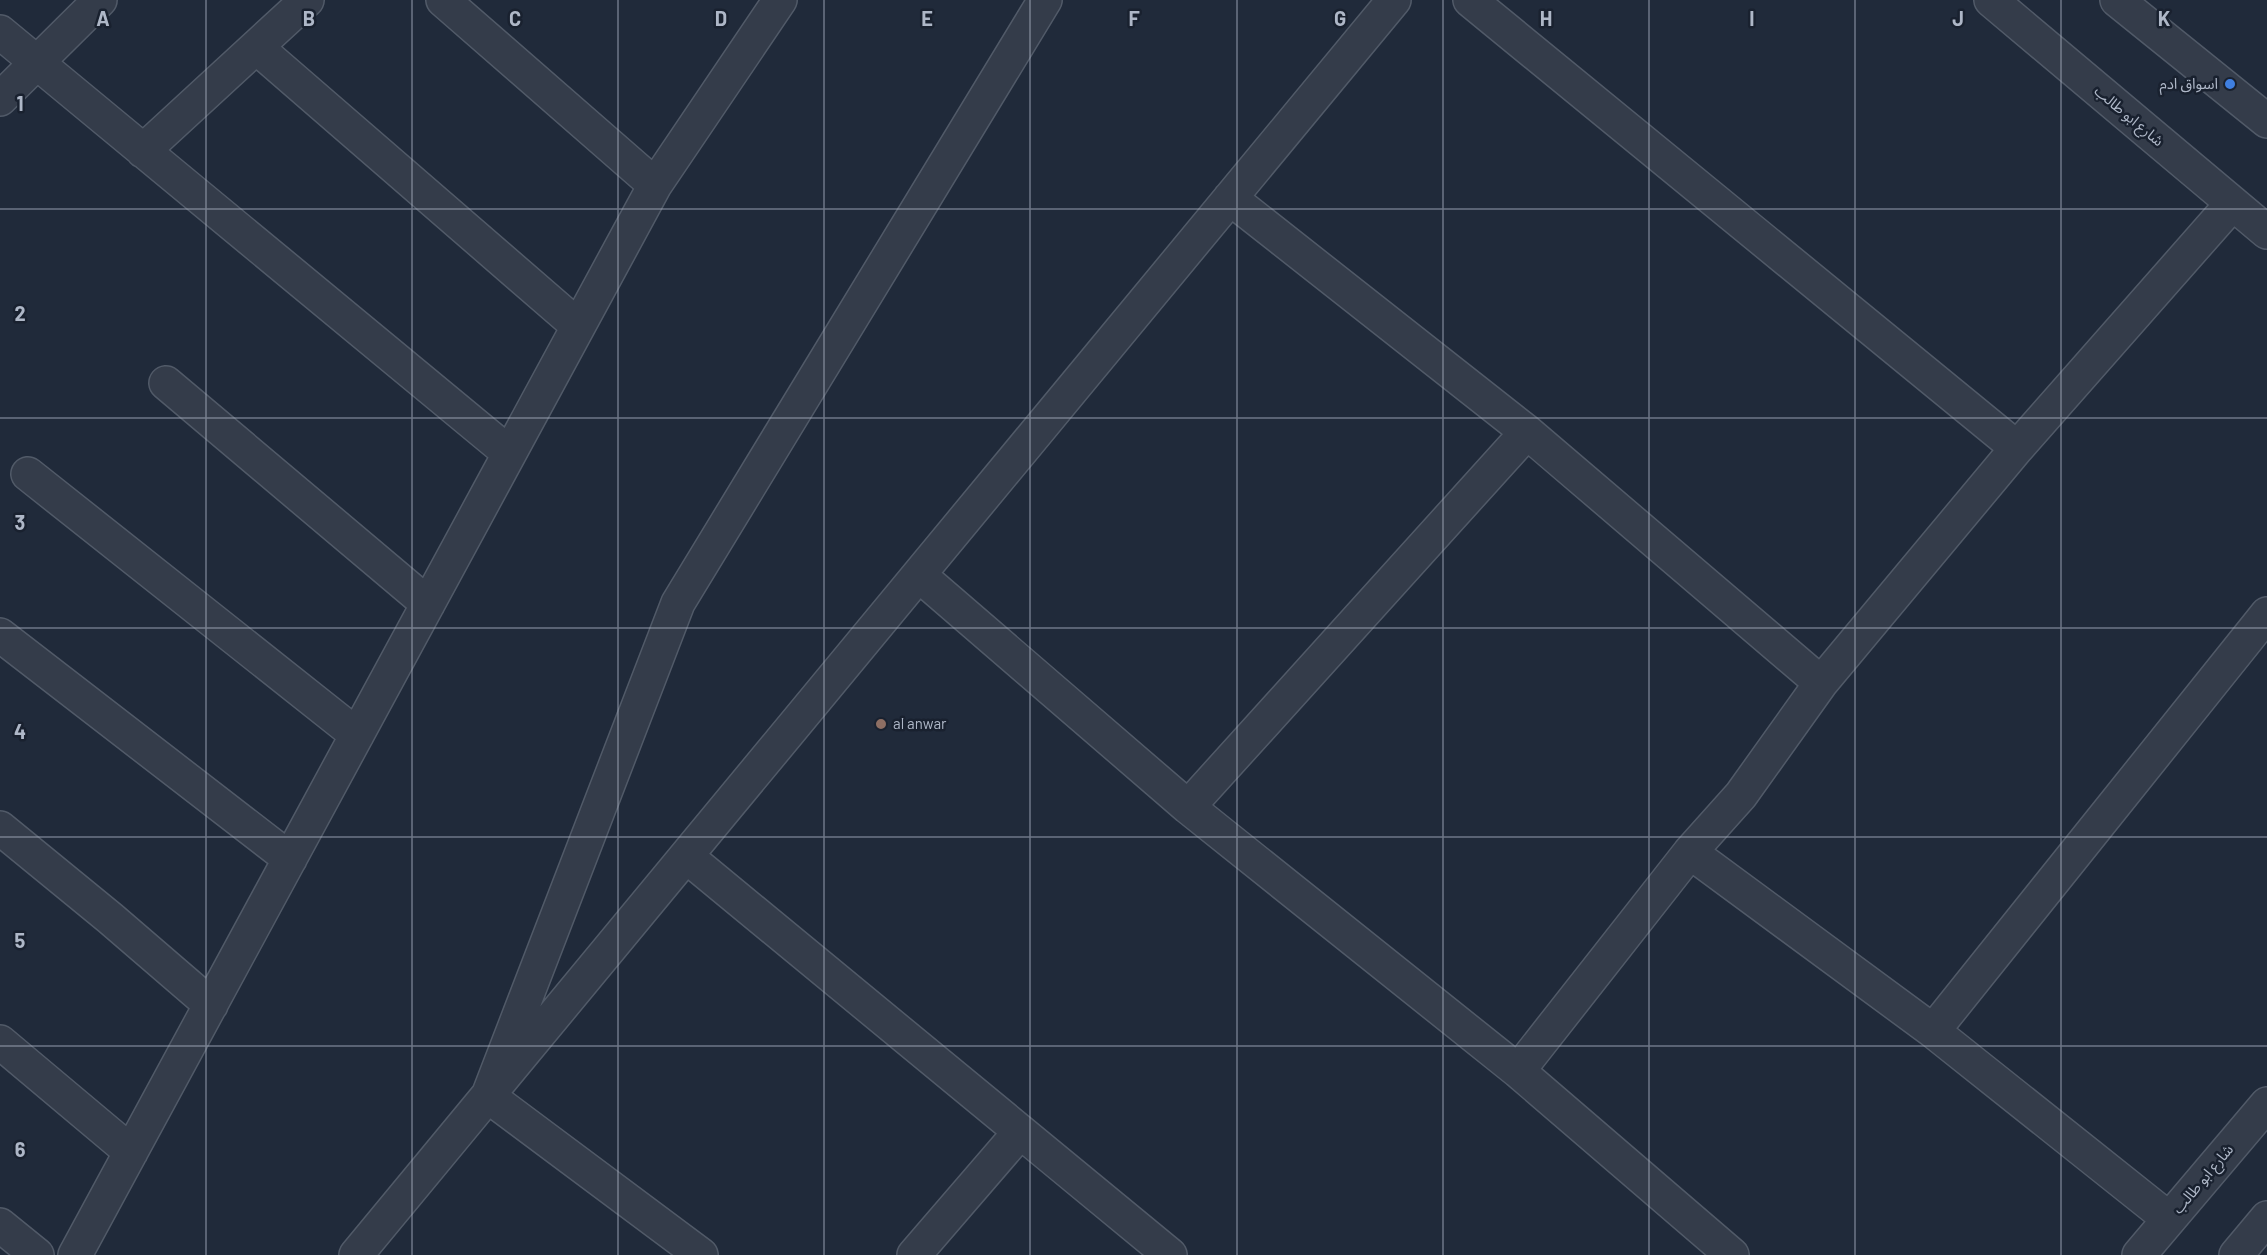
<svg xmlns="http://www.w3.org/2000/svg" width="2267" height="1255" font-family="Barlow,'Noto Sans Arabic',sans-serif">
<rect width="100%" height="100%" fill="#202a3a"/>
<g fill="none" stroke-linecap="round" stroke-linejoin="round">
<defs>
<path id="minor" d="M443,0L655,185
M1470,0L2017,448
M1991,0L2267,232
M2117,0L2267,121
M0,32L509,453
M256,47L578,326
M0,99L100,0
M143,151L307,0
M1230,198L1527,432L1821,683
M166,383L428,604
M28,474L357,735
M919,575L1188,807L1518,1071L1732,1255
M0,635L290,859
M1188,807L1527,432
M0,828L110,918L211,1005
M1690,852L1933,1031L2159,1211
M686,856L1170,1255
M1933,1031L2267,614
M0,1042L131,1152
M1518,1071L1690,852L1741,795L1821,683L2017,448L2232,204
M0,1225L37,1255
M75,1255L655,185L780,0
M356,1255L1394,0
M701,1255L488,1096L678,603L1045,0
M914,1255L1020,1132
M2139,1255L2267,1104
M2236,1255L2267,1218"/>
</defs>
<use href="#minor" stroke="#515a68" stroke-width="36"/>
<use href="#minor" stroke="#343c4a" stroke-width="33"/>
</g>
<path fill="none" stroke="#aeb7c7" stroke-width="1.5" stroke-opacity="0.55" d="M206,0V1255M412,0V1255M618,0V1255M824,0V1255M1030,0V1255M1237,0V1255M1443,0V1255M1649,0V1255M1855,0V1255M2061,0V1255M0,209H2267M0,418H2267M0,628H2267M0,837H2267M0,1046H2267"/>
<circle fill="#3f7fe0" stroke="#19212f" stroke-width="2" cx="2230" cy="84" r="6"/>
<circle fill="#8d6e63" stroke="#19212f" stroke-width="2" cx="881" cy="724" r="6"/>
<g text-anchor="middle" stroke-width="5" stroke-linejoin="round" paint-order="stroke">
<g font-size="15" fill="#aeb7c7" stroke="#19212f" text-anchor="end">
<text x="2218" y="89">اسواق ادم</text>
<text x="893" y="729" text-anchor="start">al anwar</text>
</g>
<g font-size="15" fill="#aeb7c7" stroke="#19212f">
<text transform="translate(2129 116) rotate(40)" y="5">شارع ابو طالب</text>
<text transform="translate(2203 1179) rotate(-50)" y="5">شارع ابو طالب</text>
</g>
</g>
<g font-size="20" text-anchor="middle" font-weight="bold" fill="#aeb7c7" stroke="#19212f" stroke-width="5" stroke-linejoin="round" paint-order="stroke">
<text x="103" y="26">A</text>
<text x="309" y="26">B</text>
<text x="515" y="26">C</text>
<text x="721" y="26">D</text>
<text x="927" y="26">E</text>
<text x="1134" y="26">F</text>
<text x="1340" y="26">G</text>
<text x="1546" y="26">H</text>
<text x="1752" y="26">I</text>
<text x="1958" y="26">J</text>
<text x="2164" y="26">K</text>
<text x="20" y="111">1</text>
<text x="20" y="321">2</text>
<text x="20" y="530">3</text>
<text x="20" y="739">4</text>
<text x="20" y="948">5</text>
<text x="20" y="1157">6</text>
</g>
</svg>
